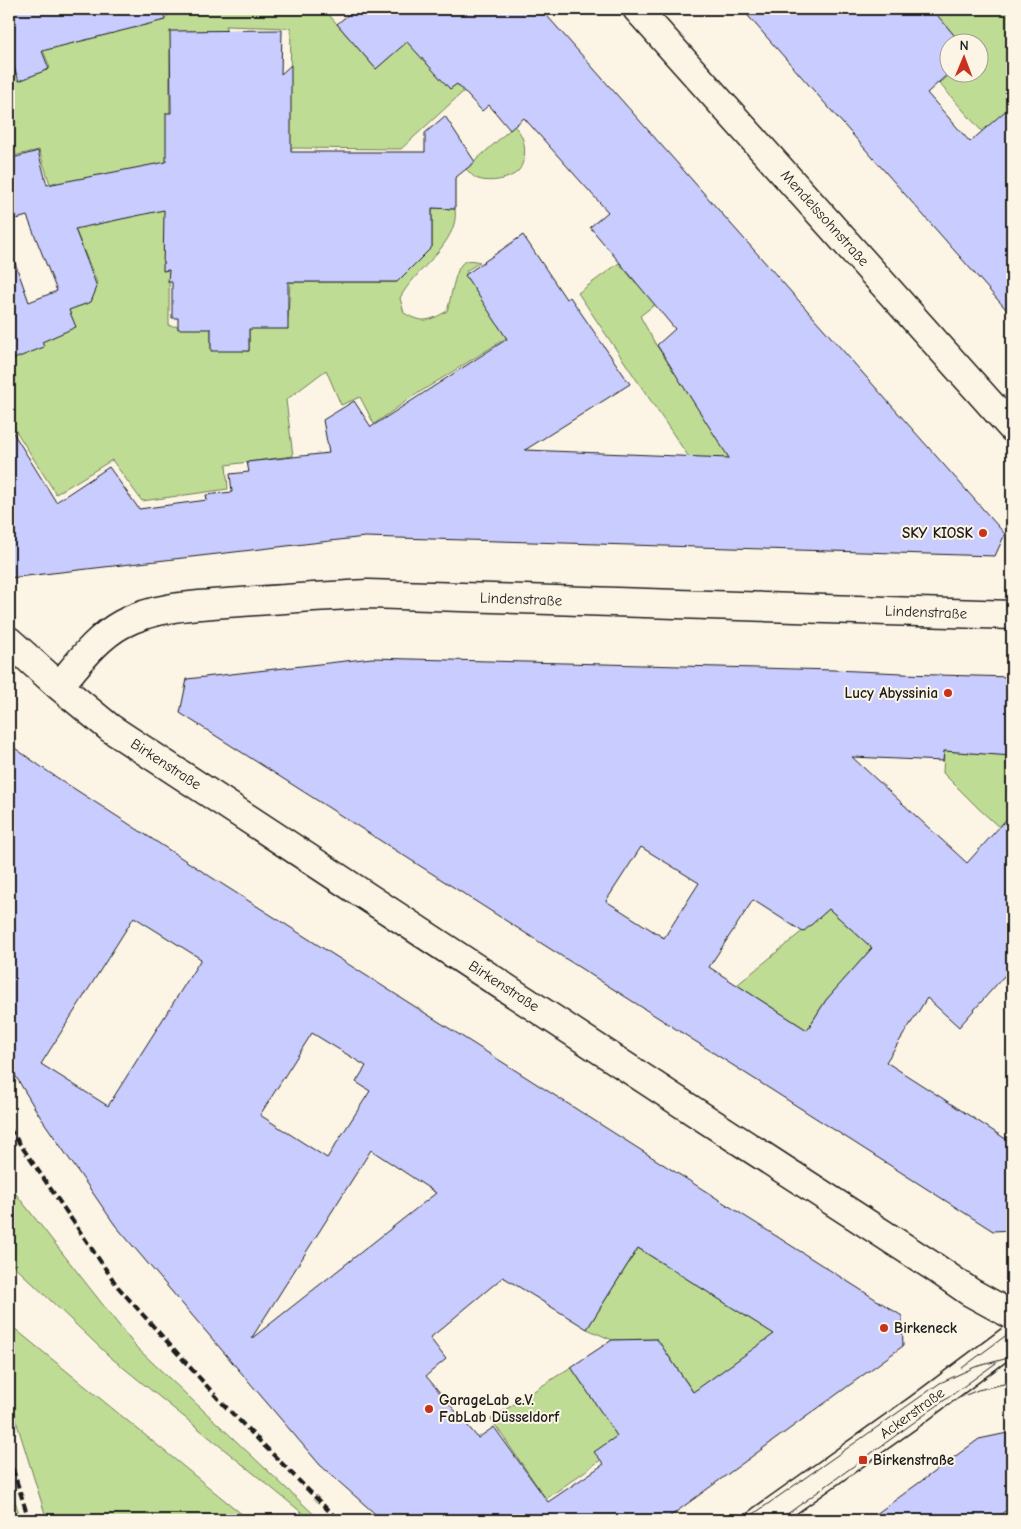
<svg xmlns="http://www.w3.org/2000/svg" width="1021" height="1529" font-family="'Comic Neue',sans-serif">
<rect width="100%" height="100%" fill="#fcf5e5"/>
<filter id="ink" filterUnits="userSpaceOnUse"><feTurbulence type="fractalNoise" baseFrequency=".02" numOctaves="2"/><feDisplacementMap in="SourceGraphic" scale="10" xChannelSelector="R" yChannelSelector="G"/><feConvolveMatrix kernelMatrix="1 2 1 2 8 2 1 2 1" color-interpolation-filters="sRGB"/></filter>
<g filter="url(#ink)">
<path fill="#bfdc94" stroke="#6e7c58" d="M175,9H324L376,69L394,53L373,20L387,9H437L489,68L401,149L289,148L291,28L226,26L225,52L170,50L169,326L211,327V349L249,351V329L288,319L290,282H397L432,247V208L455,209C460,243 414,270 400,298L404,313C422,324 430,321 447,311C451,300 455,267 464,262C469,259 475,261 480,262L466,271L508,337L412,397L374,424L360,397L341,405L326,370L286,400L293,456L226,465L228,489L142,501L112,460L56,494L9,420V360L43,346L32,319L93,293L97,283L56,182L50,184L39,150L9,157V59L12,58L21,80L50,68L43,50L164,19Z
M890,9H1012V113L986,136L939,83L951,73L978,72V42H960L933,11L876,21Z
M514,126C526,136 528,157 519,170C511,180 489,183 478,179C474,178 469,172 466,169Z
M619,263L636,283L657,265L675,289L640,316L656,345L672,368L755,468L696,465L686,453L578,293Z
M959,744L1012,745L1010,819L1012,820V839L978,808L943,773L944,751L959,752Z
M829,909L872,948L826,1000L807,1030L737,985Z
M9,1185L136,1347L320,1520H311L109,1356L9,1261Z
M638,1248L775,1334L694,1393L657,1339L612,1340L587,1329Z
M9,1324L249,1520H47L9,1398Z
M571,1367L623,1444L546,1499L491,1419Z
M9,1482L21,1520H9Z"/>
<path fill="#c8ccfe" stroke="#1c1c1c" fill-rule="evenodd" d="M9,9H163L165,20L42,51L49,69L19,81L11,59L9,60Z
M355,9H541L1005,534L995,556L365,537L9,578V426L56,502L109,467L139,509L207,500L206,495L232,492L230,474L249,472L247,462L329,453L323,420L354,401L371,427L507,339L465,275L523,235L566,299L570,297L630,384L525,450L729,458L657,345L675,329L590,227L608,212L524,118L510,130L489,105L482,111L457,84L450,89L407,42L376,69L337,24Z
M742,9H932L960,42H948V72H950L927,93L970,142L1012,105V316Z
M282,30L281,74L291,65V152H425V133L445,116L475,162L455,178V209L432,208V247L397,282H288V329H249V351H211V329H178V318H172V282H168L169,270L163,271L164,210L75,229L97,287L91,302L69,310L76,327L42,342L44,347L9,361V261L14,260L29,302L57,291L27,216L17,219L9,187V159L38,151L47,185L166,162V113H171L170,31Z
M372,658L834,670L902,673V674L1012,677V756L944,751L943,761L852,757L967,863L1012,813V967L959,1027L927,998L886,1062L1012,1143V1230L993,1231L180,713L187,679ZM641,847L699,883L664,938L606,901ZM753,900L803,932L829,909L872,948L826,1000L807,1030L709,967Z
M9,744L50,773L211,877L902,1316L903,1346L665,1520H382L320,1465L115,1225L39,1115L9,1065ZM134,917L201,959L108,1106L41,1064ZM312,1033L366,1066L356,1082L370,1091L327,1158L260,1115ZM371,1150L436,1193L251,1339ZM638,1248L774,1334L693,1392L657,1339L612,1340L571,1367L617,1436L594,1452L604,1464L548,1502L494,1427L478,1438L426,1376L446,1359L430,1338L503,1277L587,1329Z
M1012,1432V1506L993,1520H868L979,1439Z"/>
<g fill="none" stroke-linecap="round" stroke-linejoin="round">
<defs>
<path id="street" d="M637,9L1012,428
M9,641L59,686L110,728L678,1101L934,1267L970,1292L1012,1315
M59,686C78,664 96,638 122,624C157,605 202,605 241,602C283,599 325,596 368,594L1012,615"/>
<path id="secondary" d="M762,1520L917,1410L1012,1339"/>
</defs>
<use href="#street" stroke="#1c1c1c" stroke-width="31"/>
<use href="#secondary" stroke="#1c1c1c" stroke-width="31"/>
<use href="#street" stroke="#fcf5e5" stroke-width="28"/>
<use href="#secondary" stroke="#fcf5e5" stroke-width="28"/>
<path stroke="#1c1c1c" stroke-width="1" d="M962,1368L1012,1331
M952,1401L978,1390L1012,1382
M745,1520L940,1383L975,1367L1012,1357
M779,1520L996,1363"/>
<path stroke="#1c1c1c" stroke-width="4" stroke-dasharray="8 4" stroke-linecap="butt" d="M9,1128L118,1287L223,1404L328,1510L339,1520
M9,1457L29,1520"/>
</g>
</g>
<g fill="#c8321e" stroke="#fcf5e5" stroke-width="2">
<circle cx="983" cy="533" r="5"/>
<circle cx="948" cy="693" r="5"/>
<circle cx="884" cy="1328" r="5"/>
<circle cx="429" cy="1409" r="5"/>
<rect x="858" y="1455" width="10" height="10" rx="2.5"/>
</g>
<g text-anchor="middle" stroke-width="4" stroke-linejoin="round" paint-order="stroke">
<g font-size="15" fill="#1c1c1c" stroke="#fcf5e5">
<text transform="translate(825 218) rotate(48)" y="5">Mendelssohnstraße</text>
<text transform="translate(521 599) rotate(2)" y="5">Lindenstraße</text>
<text transform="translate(926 612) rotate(2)" y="5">Lindenstraße</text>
<text transform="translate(166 764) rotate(33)" y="5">Birkenstraße</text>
<text transform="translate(504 986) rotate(33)" y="5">Birkenstraße</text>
<text transform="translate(912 1413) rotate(-36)" y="5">Ackerstraße</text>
</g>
<g font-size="15" font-weight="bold" fill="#1c1c1c" stroke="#fcf5e5" text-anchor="start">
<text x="973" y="538" text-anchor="end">SKY KIOSK</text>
<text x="938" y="698" text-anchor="end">Lucy Abyssinia</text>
<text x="894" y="1333">Birkeneck</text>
<text x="439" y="1405">GarageLab e.V.<tspan x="439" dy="17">FabLab Düsseldorf</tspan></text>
<text x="873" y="1465">Birkenstraße</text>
</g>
</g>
<rect width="1021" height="1529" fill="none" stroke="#fcf5e5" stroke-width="30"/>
<rect x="15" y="15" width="991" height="1499" fill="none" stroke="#1c1c1c" stroke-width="2" filter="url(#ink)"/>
<g transform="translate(964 58) rotate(1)"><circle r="24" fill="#fcf5e5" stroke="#a29e95"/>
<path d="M0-4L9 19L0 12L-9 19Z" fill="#c8321e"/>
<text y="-8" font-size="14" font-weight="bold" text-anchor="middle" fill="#1c1c1c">N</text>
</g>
</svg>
